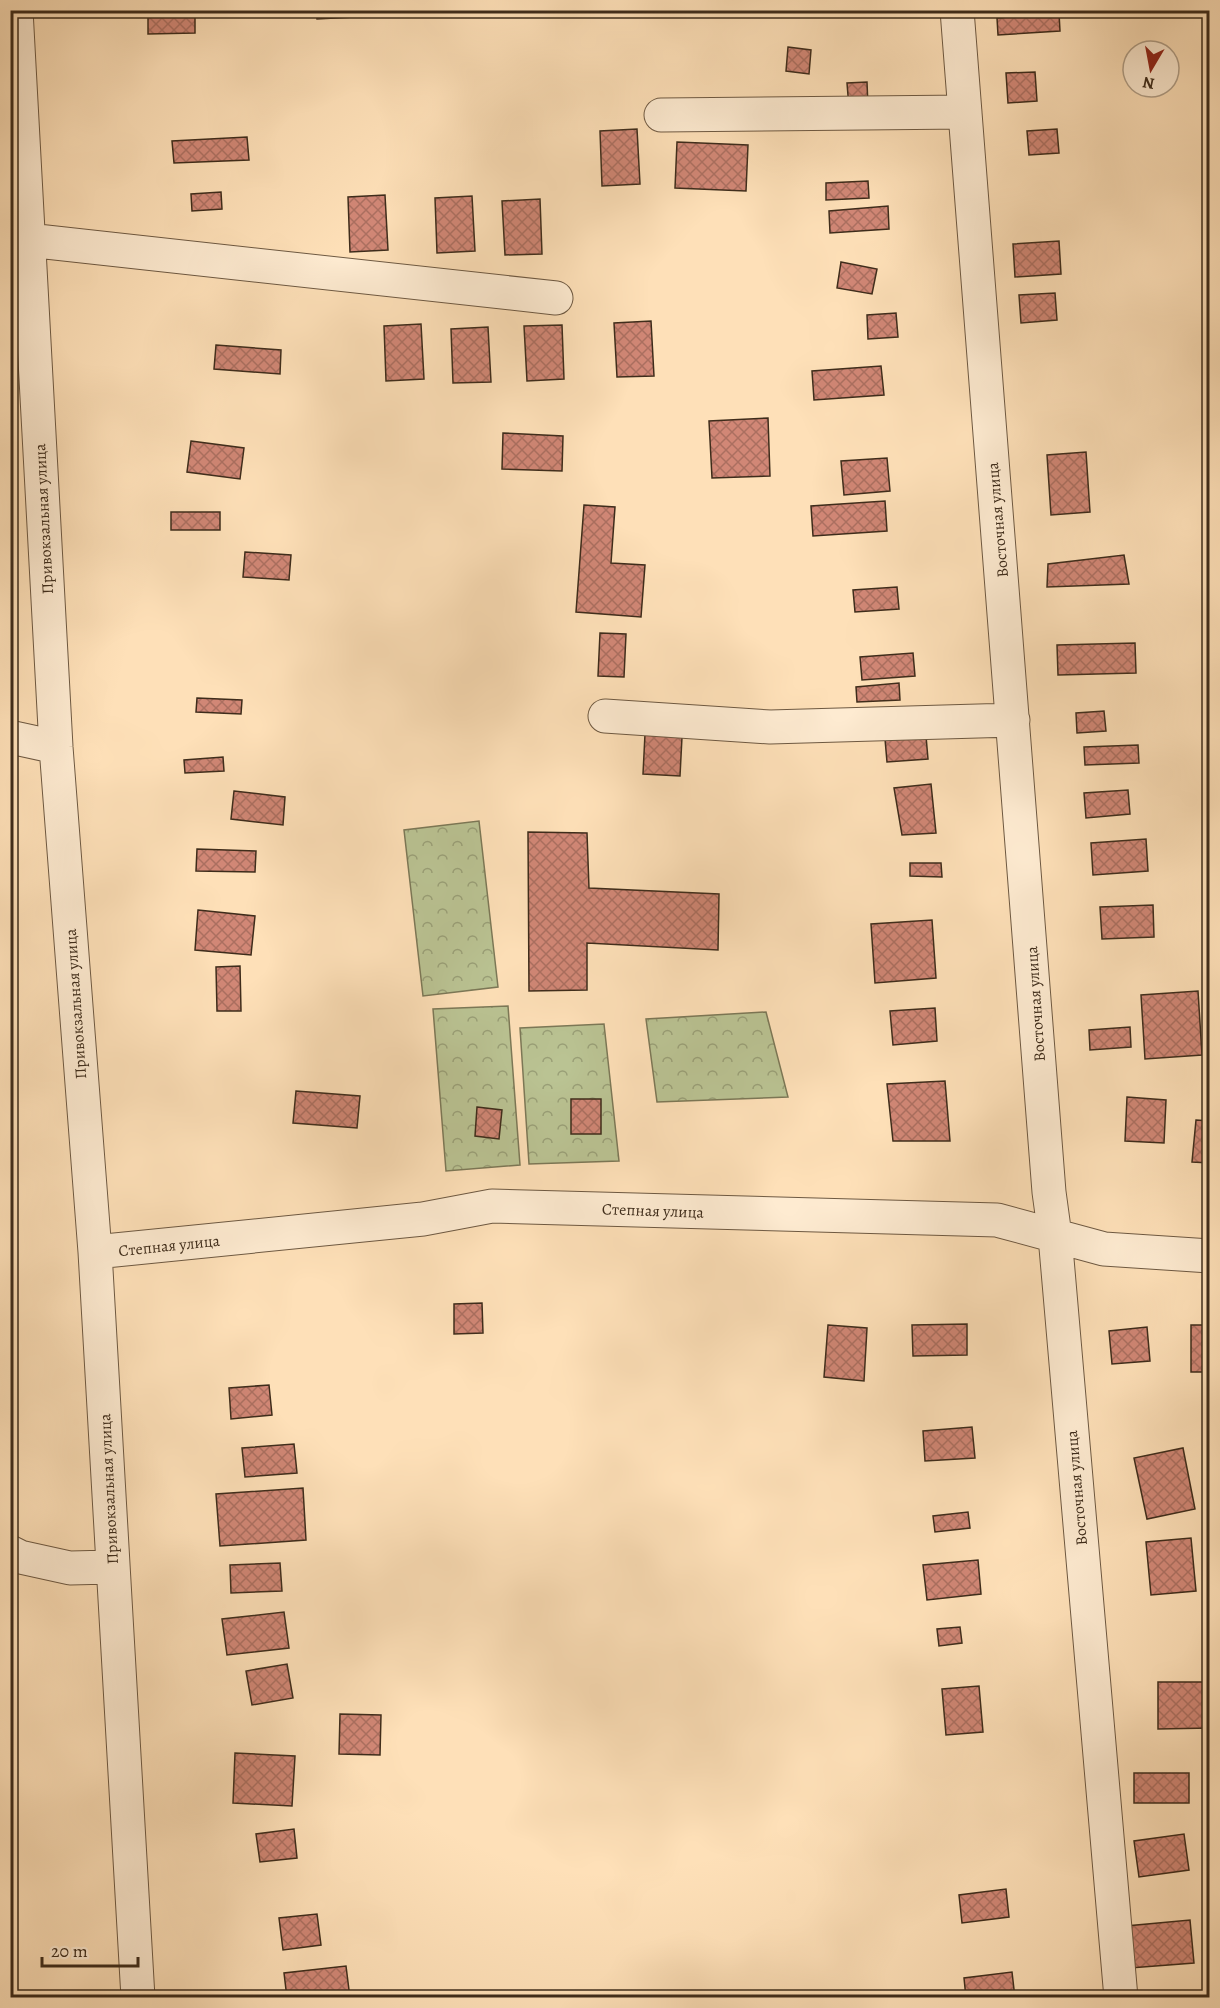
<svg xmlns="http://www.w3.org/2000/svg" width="1220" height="2008" font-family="Alegreya,serif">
<defs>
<pattern id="forest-crowns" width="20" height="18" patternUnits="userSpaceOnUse" patternTransform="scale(1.5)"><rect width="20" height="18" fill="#bac393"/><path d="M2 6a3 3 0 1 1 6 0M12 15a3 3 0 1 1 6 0" fill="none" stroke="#999f77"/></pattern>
<pattern id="building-cross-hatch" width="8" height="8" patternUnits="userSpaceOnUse" patternTransform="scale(1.5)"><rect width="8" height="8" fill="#d18776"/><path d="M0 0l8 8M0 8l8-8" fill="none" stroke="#ab6f60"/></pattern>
</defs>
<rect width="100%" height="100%" fill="#fee0b8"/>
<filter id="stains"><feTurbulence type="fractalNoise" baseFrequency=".00333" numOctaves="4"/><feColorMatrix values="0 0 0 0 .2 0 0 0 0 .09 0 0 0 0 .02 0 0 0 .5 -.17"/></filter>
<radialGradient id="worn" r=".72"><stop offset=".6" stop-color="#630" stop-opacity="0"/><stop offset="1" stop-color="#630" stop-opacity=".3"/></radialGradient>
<path fill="url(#forest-crowns)" stroke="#7c7857" stroke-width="1.5" d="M479,821L498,987L423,996L404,830Z
M508,1006L520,1165L446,1171L433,1009Z
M766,1012L788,1097L657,1102L646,1019Z
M604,1024L619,1161L529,1164L520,1028Z"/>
<path fill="url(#building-cross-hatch)" stroke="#3e2c1b" stroke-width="1.5" d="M148,10H195V33L148,34Z
M316,10H354V17L317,19Z
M381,10H418L419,13L381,15Z
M434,10H472V13L434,15Z
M502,10H539V12L502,14Z
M1059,13L1060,31L998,35L997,18Z
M788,47L811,50L809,74L786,71Z
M1035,72L1037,101L1008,103L1006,73Z
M867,82L868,107L849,108L847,83Z
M637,129L640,184L602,186L600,131Z
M1057,129L1059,153L1029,155L1027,131Z
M247,137L249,160L174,163L172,141Z
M677,142L748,145L746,191L675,188Z
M868,181L869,198L826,200V183Z
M221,192L222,209L192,211L191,194Z
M385,195L388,250L350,252L348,197Z
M472,196L475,251L437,253L435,198Z
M540,199L542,254L505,255L502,201Z
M888,206L889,229L830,233L829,211Z
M1059,241L1061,274L1015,277L1013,244Z
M841,262L877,269L872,294L837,288Z
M1055,293L1057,320L1021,323L1019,295Z
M896,313L898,337L868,339L867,315Z
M651,321L654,376L617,377L614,323Z
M421,324L424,379L386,381L384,326Z
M562,325L564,379L527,381L524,326Z
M488,327L491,382L453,383L451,329Z
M216,345L281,350L280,374L214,369Z
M881,366L884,395L814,400L812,371Z
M768,418L770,476L712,478L709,421Z
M503,433L563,436L562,471L502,469Z
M191,441L244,448L240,479L187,472Z
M1086,452L1090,512L1051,515L1047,455Z
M887,458L890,491L844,495L841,461Z
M885,501L887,531L813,536L811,506Z
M584,505L615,507L611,563L645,565L641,617L576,612Z
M171,512H220V530H171Z
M245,552L291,555L289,580L243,577Z
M1124,555L1129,584L1047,587L1048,564Z
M897,587L899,609L855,612L853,590Z
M600,633L626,634L624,677L598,676Z
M1135,643L1136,673L1058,675L1057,645Z
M913,653L915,676L862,680L860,657Z
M899,683L900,700L857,702L856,687Z
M197,698L242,700L241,714L196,712Z
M1104,711L1106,731L1077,733L1076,713Z
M645,734L682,737L680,776L643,774Z
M926,736L928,759L887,762L885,739Z
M1138,745L1139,763L1085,765L1084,747Z
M223,757L224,771L185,773L184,760Z
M931,784L936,833L902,835L894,788Z
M1128,790L1130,814L1086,818L1084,793Z
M234,791L285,797L283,825L231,819Z
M528,832L587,833L589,888L719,894L718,950L587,943V990L529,991Z
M1146,839L1148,871L1093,875L1091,843Z
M197,849L256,851L255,872L196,871Z
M910,863H941L942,877L910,876Z
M1153,905L1154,937L1102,939L1100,907Z
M198,910L255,916L251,955L195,950Z
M932,920L936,978L875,983L871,924Z
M240,966L241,1011H217L216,967Z
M1198,991L1202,1055L1145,1059L1141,995Z
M935,1008L937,1041L893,1045L890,1011Z
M1130,1027L1131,1047L1090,1050L1089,1030Z
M945,1081L950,1141H893L887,1084Z
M296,1091L360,1096L357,1128L293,1123Z
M1127,1097L1166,1100L1164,1143L1125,1141Z
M571,1099H601V1134H571Z
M477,1107L502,1110L499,1139L475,1136Z
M1196,1120L1210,1121V1163L1192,1162Z
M482,1303L483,1333L454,1334V1304Z
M967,1324V1355L913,1356L912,1325Z
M828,1325L867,1328L864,1381L824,1377Z
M1191,1325H1210V1372H1191Z
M1147,1327L1150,1361L1112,1364L1109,1331Z
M269,1385L272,1415L231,1419L229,1388Z
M972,1427L975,1458L925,1461L923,1431Z
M294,1444L297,1473L245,1477L242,1448Z
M1183,1448L1195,1509L1147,1519L1134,1458Z
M303,1488L306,1540L220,1546L216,1494Z
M968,1512L970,1528L935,1532L933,1516Z
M1191,1538L1196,1591L1151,1595L1146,1542Z
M978,1560L981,1594L927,1600L923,1565Z
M280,1563L282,1591L231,1593L230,1565Z
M284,1612L289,1648L227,1655L222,1619Z
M960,1627L962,1643L939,1646L937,1629Z
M287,1664L293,1698L252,1705L246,1671Z
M1158,1682H1210V1728L1158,1729Z
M979,1686L983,1732L946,1735L942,1689Z
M340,1714L381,1715L380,1755L339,1754Z
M235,1753L295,1756L292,1806L233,1803Z
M1134,1773H1189V1803H1134Z
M294,1829L297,1858L260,1862L256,1834Z
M1184,1834L1189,1870L1139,1877L1134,1841Z
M1006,1889L1009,1917L962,1923L959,1895Z
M317,1914L321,1945L283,1950L279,1918Z
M1190,1920L1194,1963L1130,1968L1126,1926Z
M346,1966L350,1998H287L284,1973Z
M1012,1972L1015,1998H966L964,1978Z"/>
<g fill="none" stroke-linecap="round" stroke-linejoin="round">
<defs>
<path id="minor" d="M16,10L56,747L95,1252L138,1998
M957,10L1049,1192L1055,1236L1121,1998
M661,115L965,112
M28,240L556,298
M605,716L770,727L1013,720
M10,737L56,747
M95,1252L423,1219L492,1206L997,1220L1104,1249L1210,1256
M10,1552L20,1557L70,1568L112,1567"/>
</defs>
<use href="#minor" stroke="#6e5942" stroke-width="35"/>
<use href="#minor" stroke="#feebd1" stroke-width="33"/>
</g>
<g text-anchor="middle" stroke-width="4.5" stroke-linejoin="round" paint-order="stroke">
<g font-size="16" fill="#3e2c1b" stroke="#feebd1">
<text transform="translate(43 519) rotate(-93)" y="6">Привокзальная улица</text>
<text transform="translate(997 520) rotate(-95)" y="6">Восточная улица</text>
<text transform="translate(75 1004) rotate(-94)" y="6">Привокзальная улица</text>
<text transform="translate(1035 1004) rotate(-94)" y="6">Восточная улица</text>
<text transform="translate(653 1210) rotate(2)" y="6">Степная улица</text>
<text transform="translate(169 1245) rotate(-6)" y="6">Степная улица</text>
<text transform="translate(1076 1488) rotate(-95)" y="6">Восточная улица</text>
<text transform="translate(108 1489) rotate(-93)" y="6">Привокзальная улица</text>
</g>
</g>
<rect width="1220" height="2008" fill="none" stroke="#fee0b8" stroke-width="36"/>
<rect x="12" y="12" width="1196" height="1984" fill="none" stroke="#3e2c1b" stroke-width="3"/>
<rect x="18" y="18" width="1184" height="1972" fill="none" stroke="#3e2c1b" stroke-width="1.5"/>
<g transform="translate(1151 69) rotate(190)"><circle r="28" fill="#feebd1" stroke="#b19f88" stroke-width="1.5"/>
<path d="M0-4.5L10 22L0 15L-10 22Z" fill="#8f2418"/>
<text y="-9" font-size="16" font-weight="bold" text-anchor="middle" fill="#3e2c1b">N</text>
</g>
<path d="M42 1957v9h96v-9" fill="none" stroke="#3e2c1b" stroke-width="3"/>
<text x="51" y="1957" font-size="18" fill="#3e2c1b" stroke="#feebd1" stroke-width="4.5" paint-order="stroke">20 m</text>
<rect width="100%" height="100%" filter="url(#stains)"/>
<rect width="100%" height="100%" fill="url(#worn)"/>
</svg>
